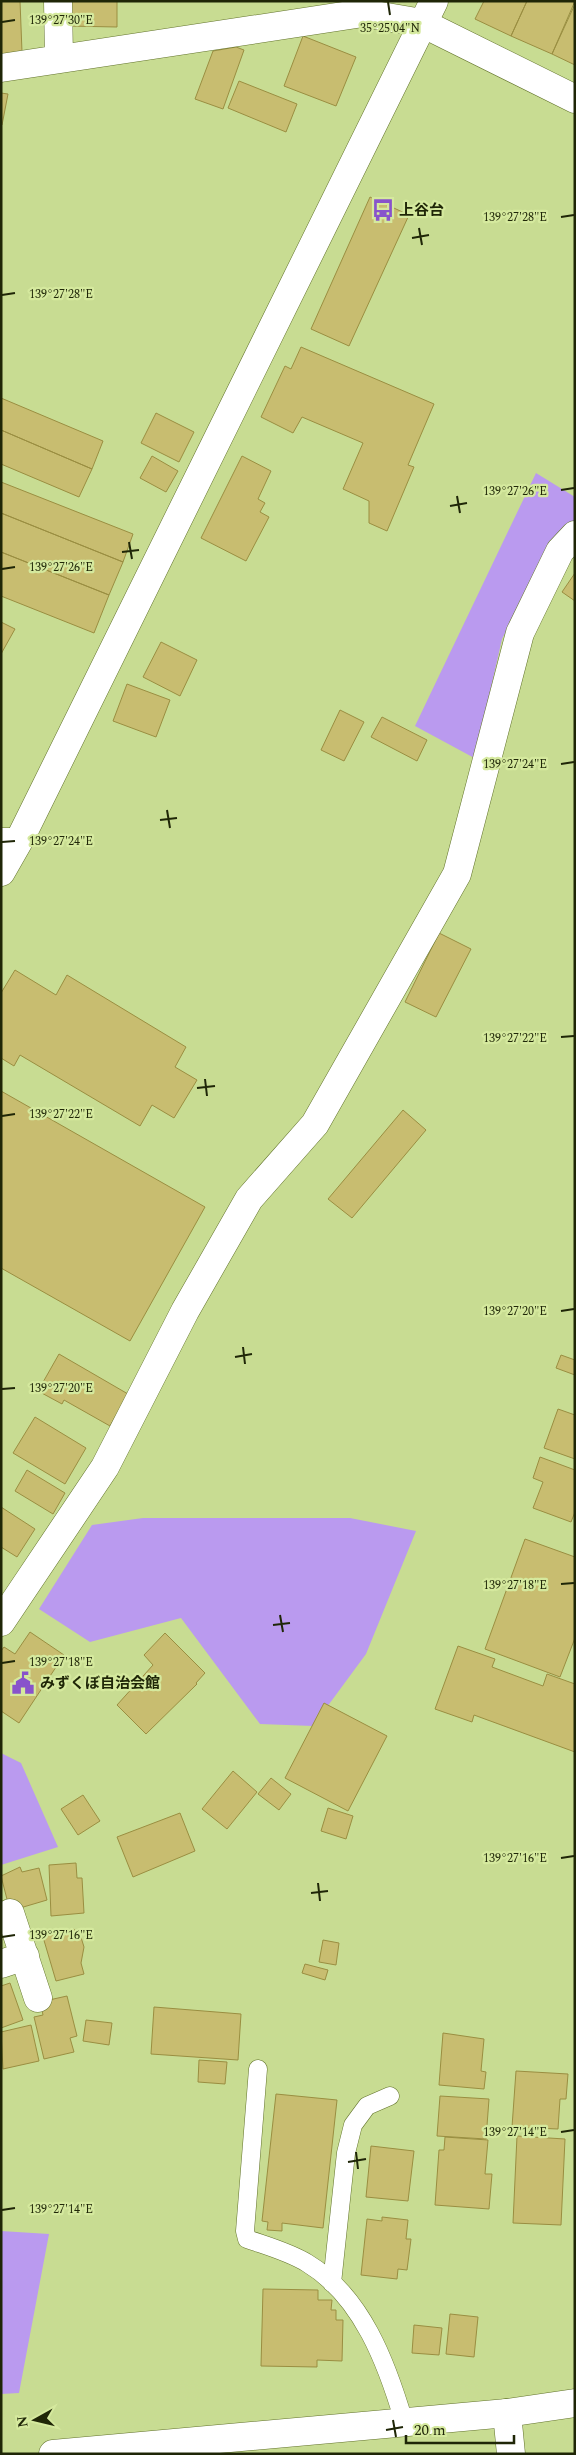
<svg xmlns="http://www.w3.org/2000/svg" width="576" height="2455" font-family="Spectral,'Noto Sans JP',serif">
<rect width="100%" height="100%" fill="#c8dc92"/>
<path fill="#ba9aef" d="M536,473L575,497V520L539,567L502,639L488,701L478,760L415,726Z
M143,1518H350L416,1531L366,1654L313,1726L260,1724L181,1618L90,1642L39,1609L92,1525Z
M1,1753L21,1763L58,1847L1,1865Z
M1,2231L49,2234L19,2393L1,2394Z"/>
<path fill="#c8bd70" stroke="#9a8e41" d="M1,1H20L22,52L1,54Z
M68,1H117V27L67,26Z
M484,1H527L511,36L475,19Z
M527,1H575L552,54L511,36Z
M575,4V65L552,54Z
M303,36L356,57L336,106L284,86Z
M236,47L244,50L223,109L195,99L213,51Z
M239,81L297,104L286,132L228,108Z
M1,93L8,94L2,125H1Z
M370,197L409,215L349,346L311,329Z
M301,347L434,404L408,465L414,467L387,531L369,523V501L343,489L363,443L302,417L293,433L261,417L285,366L291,369Z
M1,398L103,441L92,469L1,430Z
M156,413L194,432L179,462L141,443Z
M1,430L92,469L79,497L1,464Z
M152,456L178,471L166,492L140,478Z
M242,456L271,471L258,499L265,503L260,512L269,517L246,561L201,538Z
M1,482L133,534L123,562L1,513Z
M1,513L123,562L109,595L1,552Z
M1,552L109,595L94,633L1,596Z
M575,573V601L562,592Z
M1,622L15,629L1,654Z
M161,642L197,660L180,696L143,677Z
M127,684L170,700L156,737L113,721Z
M340,710L364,722L344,761L321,750Z
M382,717L427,740L417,761L371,737Z
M439,933L471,949L436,1017L405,1002Z
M15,970L56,995L67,975L186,1047L175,1067L197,1080L174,1118L152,1105L140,1126L20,1055L14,1066L1,1058V993Z
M1,1091L205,1207L130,1341L1,1268Z
M403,1110L426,1130L352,1218L328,1199Z
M59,1354L128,1394L110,1426L64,1400L62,1404L38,1391Z
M561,1355L575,1360V1375L556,1368Z
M558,1409L575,1415V1459L544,1448Z
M35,1417L86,1448L65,1484L13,1453Z
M540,1457L575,1470V1512L571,1522L533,1508L543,1482L533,1478Z
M27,1470L65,1493L53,1514L15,1491Z
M1,1507L35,1529L17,1557L1,1547Z
M525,1539L575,1557V1638L560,1677L485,1649Z
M30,1632L64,1655L19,1723L1,1711V1651L4,1647L15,1654Z
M165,1633L205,1673L196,1683L197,1684L146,1734L117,1705L153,1665L144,1655Z
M458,1646L495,1659L492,1667L543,1686L547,1674L575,1684V1752L474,1715L472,1722L435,1709Z
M324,1703L387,1736L348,1811L285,1778Z
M233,1771L257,1792L227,1829L202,1809Z
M271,1778L291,1794L279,1810L258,1794Z
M83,1795L100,1821L78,1835L61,1809Z
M328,1808L353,1816L346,1839L321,1831Z
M180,1813L195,1851L133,1877L117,1837Z
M76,1863L77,1878H82L84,1913L51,1916L49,1865Z
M20,1867L22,1872L39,1868L47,1900L20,1908L9,1907L1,1876Z
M74,1929L76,1935L80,1934L84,1947L81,1963L84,1974L56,1981L43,1937Z
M323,1940L339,1943L336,1965L319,1962Z
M305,1964L328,1970L325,1980L302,1973Z
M10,1983L23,2020L1,2028V1986Z
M67,1996L77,2036L70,2038L74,2052L44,2059L34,2017L43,2015L40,2002Z
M154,2007L241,2014L238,2060L151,2054Z
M86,2020L112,2023L109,2045L83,2041Z
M31,2025L39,2061L3,2069L1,2032Z
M443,2033L484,2039L481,2071L486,2072L484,2089L439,2085Z
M199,2060L227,2062L225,2084L198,2082Z
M516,2071L568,2074L566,2099H560L558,2129L512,2127Z
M276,2094L337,2100L323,2228L282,2223V2231L267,2230L268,2222L262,2221Z
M440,2096L489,2099L486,2139L437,2136Z
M517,2136L565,2139L561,2225L513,2223Z
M445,2137L488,2140L485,2174H492L489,2209L435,2205L439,2150H444Z
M371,2146L414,2151L408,2201L366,2197Z
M382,2217L408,2220L406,2239H411L407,2270L398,2269L397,2279L361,2275L367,2219L382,2221Z
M263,2289L318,2290V2300H332L331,2310H336V2320H343L342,2361L317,2360V2367L261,2366Z
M450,2314L478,2317L474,2357L446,2354Z
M414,2325L442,2328L439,2355L412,2353Z"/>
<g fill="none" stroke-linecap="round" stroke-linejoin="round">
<defs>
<path id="service" d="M1,837H21
M258,2069L245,2231L247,2239C267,2246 289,2252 307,2263C362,2296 387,2364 404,2422
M332,2283L346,2153L353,2125L367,2106L390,2096"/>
<path id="minor" d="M58,1L59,59
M1,68L363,13L422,23L575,99
M1,1622L105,1467L185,1311L249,1199L315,1124L457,874L520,633L560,551L575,535
M10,1913L38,1998
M1,1964L25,1956
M507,2413L511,2454"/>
<path id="tertiary" d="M1,872L21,837L434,1
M53,2454L507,2413L575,2403"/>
</defs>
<use href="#service" stroke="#62732b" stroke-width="19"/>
<use href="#minor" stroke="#62732b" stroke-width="29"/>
<use href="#tertiary" stroke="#62732b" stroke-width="29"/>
<use href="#service" stroke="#fff" stroke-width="18"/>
<use href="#minor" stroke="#fff" stroke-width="28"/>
<use href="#tertiary" stroke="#fff" stroke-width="28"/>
</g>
<path fill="none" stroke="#1f2607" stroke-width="2" d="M388,2L390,15M2,22L15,20M561,217L574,215M419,228L422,245M412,238L429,235M2,295L15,293M561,490L574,488M457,496L460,513M450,506L467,503M129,542L132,559M122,552L139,550M2,569L15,567M561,764L574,762M167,810L170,828M160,820L177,818M2,842L15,841M561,1037L574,1036M205,1079L207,1096M197,1088L215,1086M2,1116L15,1114M561,1311L574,1309M243,1347L245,1364M235,1357L252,1354M2,1389L15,1388M561,1584L574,1583M280,1615L283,1632M273,1625L290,1623M2,1663L15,1661M561,1858L574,1856M318,1883L320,1901M311,1893L328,1891M2,1937L15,1935M561,2132L574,2130M356,2152L358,2169M348,2162L366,2159M2,2210L15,2208M393,2420L396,2437M386,2430L403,2427"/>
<defs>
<symbol id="bus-bare" viewBox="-9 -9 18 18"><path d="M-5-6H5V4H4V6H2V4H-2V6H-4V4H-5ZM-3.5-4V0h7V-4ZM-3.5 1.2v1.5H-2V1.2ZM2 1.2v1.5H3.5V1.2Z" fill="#8853cb" stroke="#d5e99e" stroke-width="2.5" paint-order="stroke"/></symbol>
<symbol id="civic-bare" viewBox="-9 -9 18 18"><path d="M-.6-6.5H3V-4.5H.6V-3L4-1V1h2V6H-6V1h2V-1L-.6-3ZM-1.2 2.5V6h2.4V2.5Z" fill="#8853cb" stroke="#d5e99e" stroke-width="2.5" paint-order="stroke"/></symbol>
</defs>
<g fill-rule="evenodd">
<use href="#bus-bare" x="367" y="194" width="32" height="32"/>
<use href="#civic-bare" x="7" y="1667" width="32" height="32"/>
</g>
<g text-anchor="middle" stroke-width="4.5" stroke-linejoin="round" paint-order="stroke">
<g font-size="15" font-weight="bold" fill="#1f2607" stroke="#d5e99e" text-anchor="start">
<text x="399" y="215">上谷台</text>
<text x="40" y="1688">みずくぼ自治会館</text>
</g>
</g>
<g font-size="12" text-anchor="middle" fill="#1f2607" stroke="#d5e99e" stroke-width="4.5" stroke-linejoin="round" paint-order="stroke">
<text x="61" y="24">139°27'30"E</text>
<text x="390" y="32">35°25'04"N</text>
<text x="515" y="221">139°27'28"E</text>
<text x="61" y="298">139°27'28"E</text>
<text x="515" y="495">139°27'26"E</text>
<text x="61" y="571">139°27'26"E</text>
<text x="515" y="768">139°27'24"E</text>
<text x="61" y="845">139°27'24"E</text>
<text x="515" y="1042">139°27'22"E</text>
<text x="61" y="1118">139°27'22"E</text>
<text x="515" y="1315">139°27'20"E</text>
<text x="61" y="1392">139°27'20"E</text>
<text x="515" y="1589">139°27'18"E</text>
<text x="61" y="1666">139°27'18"E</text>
<text x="515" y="1862">139°27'16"E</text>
<text x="61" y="1939">139°27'16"E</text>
<text x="515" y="2136">139°27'14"E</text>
<text x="61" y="2213">139°27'14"E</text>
</g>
<rect width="576" height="2455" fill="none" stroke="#1f2607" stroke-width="5"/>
<g transform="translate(35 2420) rotate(262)" stroke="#d5e99e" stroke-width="4" paint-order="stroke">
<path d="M0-4L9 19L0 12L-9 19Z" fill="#1f2607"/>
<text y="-8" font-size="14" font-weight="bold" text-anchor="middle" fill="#1f2607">N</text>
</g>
<path d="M406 2435v8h108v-8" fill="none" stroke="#1f2607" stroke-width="2.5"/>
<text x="414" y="2435" font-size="15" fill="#1f2607" stroke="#d5e99e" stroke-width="4" paint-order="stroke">20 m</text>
</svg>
